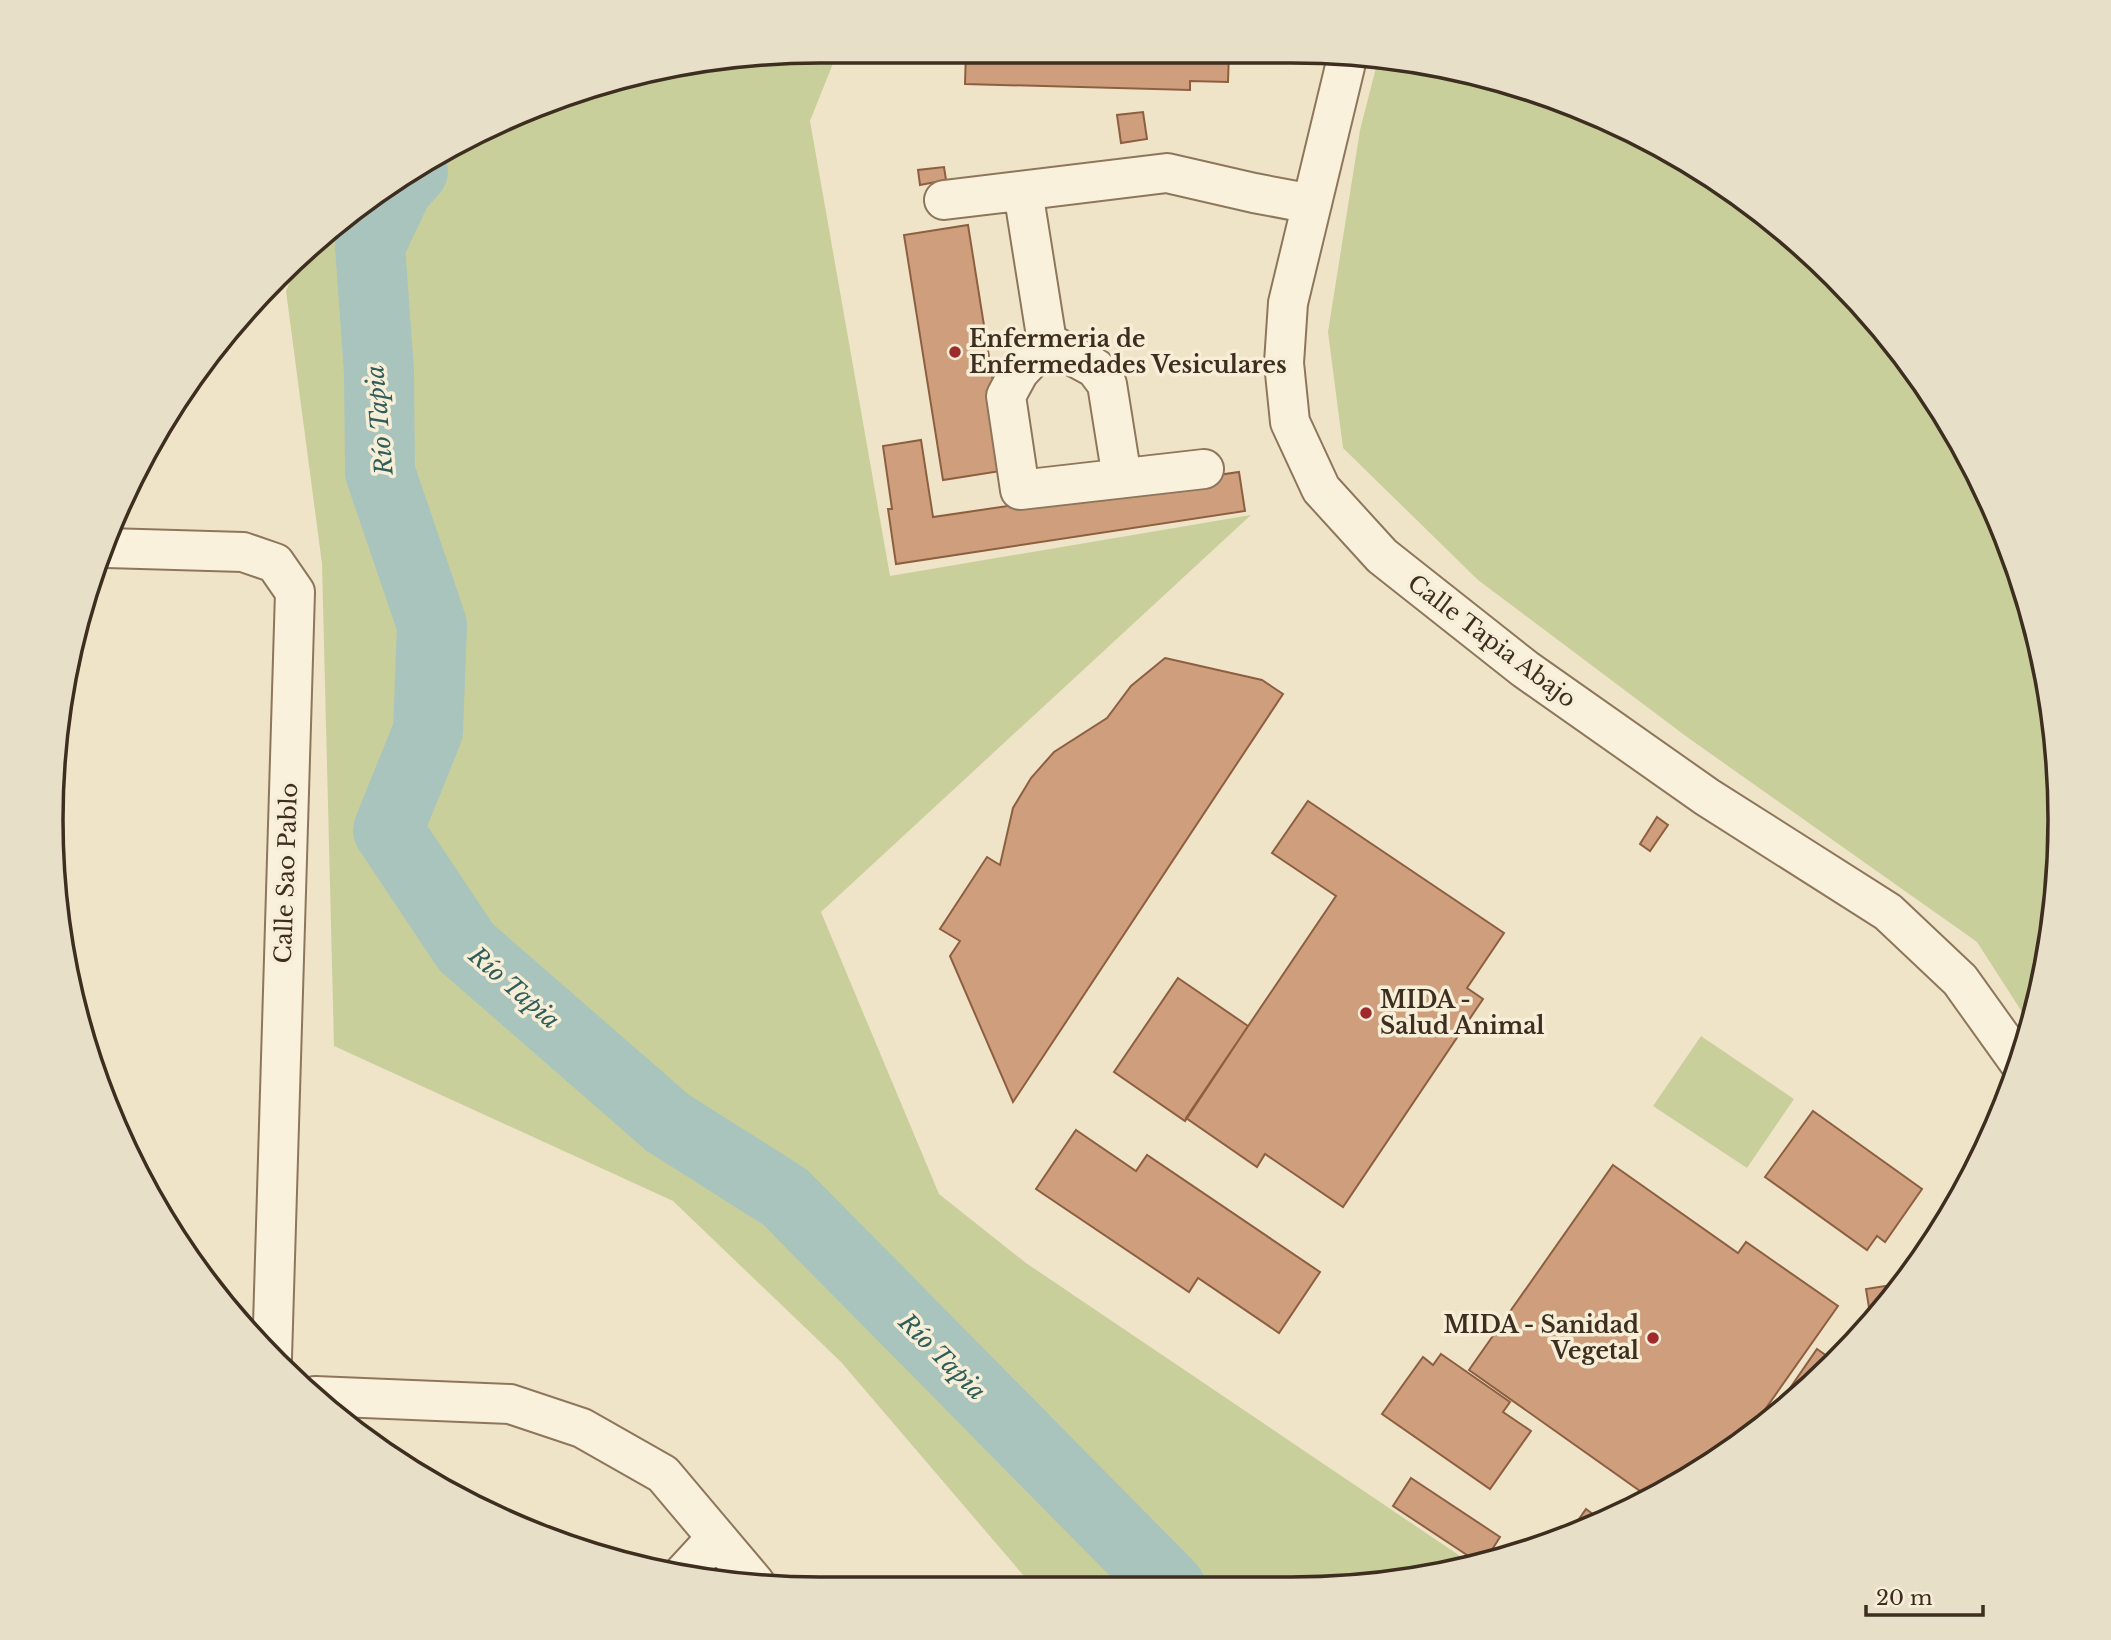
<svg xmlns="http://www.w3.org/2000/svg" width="2111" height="1640" font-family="'Libre Baskerville',serif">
<rect width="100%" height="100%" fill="#f0e4c8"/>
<path fill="#c9cf9b" d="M820,51H838L810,121L890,576L1251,515L821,912L939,1194L1026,1263L1469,1562L1342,1588L1035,1589L841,1362L673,1201L334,1046L322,564L286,291L300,258L435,154L621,77Z
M1378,60L1538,91L1675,154L1760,210L1869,312L1957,435L2019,572L2054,719L2059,870L2031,1026L1977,942L1687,737L1478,580L1343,448L1328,332L1360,130Z
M1701,1036L1794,1099L1747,1168L1653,1106Z"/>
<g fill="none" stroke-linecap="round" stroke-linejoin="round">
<path stroke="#a9c4bc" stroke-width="70" d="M413,171L398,187L370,246L379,372L380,472L432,625L428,731L388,830L466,947L668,1123L785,1197L1171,1588"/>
</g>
<path fill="#cf9f7d" stroke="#8d5f41" stroke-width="2" d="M966,51L1229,52L1228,82L1190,81V90L965,84Z
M1143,112L1147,139L1121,143L1117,115Z
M944,167L946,180L920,185L918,170Z
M968,225L1007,470L943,480L904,235Z
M921,440L933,517L1239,472L1245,511L896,564L888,509H892L883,446Z
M1165,658L1262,680L1283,694L1013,1102L950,956L960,941L940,929L987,857L1000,865L1013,808L1031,778L1054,752L1107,718L1131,686Z
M1308,801L1504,933L1467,988L1483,999L1343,1207L1265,1154L1257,1167L1186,1118L1336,896L1272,853Z
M1657,817L1668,825L1650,851L1640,844Z
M1178,978L1248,1026L1185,1121L1114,1072Z
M1813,1111L1922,1189L1885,1242L1877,1236L1867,1250L1765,1177Z
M1076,1130L1136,1171L1147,1155L1320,1272L1279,1333L1198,1278L1189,1292L1036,1189Z
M1613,1165L1738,1253L1746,1242L1838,1306L1747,1435L1676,1486L1650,1498L1469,1370Z
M1904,1283L1902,1288L1871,1320L1866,1289Z
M1817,1349L1834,1361L1798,1398L1768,1420Z
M1441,1354L1510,1402L1503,1412L1531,1431L1490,1489L1382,1414L1423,1357L1433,1365Z
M1411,1478L1500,1537L1486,1559L1476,1561L1393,1506Z
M1586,1509L1601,1520L1568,1535Z"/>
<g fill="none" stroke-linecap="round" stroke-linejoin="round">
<defs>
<path id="minor" d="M1348,54L1288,303L1284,363L1290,422L1321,489L1382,556L1525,669L1707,797L1888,912L1960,980L2018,1061
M1023,191L1047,342
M944,200L1167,173L1254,193L1312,204
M1047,342L1019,372L1006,396L1020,490L1204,469
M1047,342L1095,368L1107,384L1122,478
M107,548L243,552L275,563L295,592L272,1358
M315,1396L510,1404L582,1428L663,1474L755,1583
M681,1576L716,1538"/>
</defs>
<use href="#minor" stroke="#8d765c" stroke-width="42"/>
<use href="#minor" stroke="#faf1dc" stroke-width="38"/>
</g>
<g fill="#9e2a2b" stroke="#f7eed8" stroke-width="2.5">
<circle cx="955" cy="352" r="7"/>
<circle cx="1366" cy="1013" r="7"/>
<circle cx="1653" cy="1338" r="7"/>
</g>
<g text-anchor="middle" stroke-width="7" stroke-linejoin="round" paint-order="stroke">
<g font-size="23" font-weight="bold" fill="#3d2e20" stroke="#f7eed8" text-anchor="start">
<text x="969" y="347">Enfermeria de<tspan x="969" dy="26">Enfermedades Vesiculares</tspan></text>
<text x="1380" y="1008">MIDA -<tspan x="1380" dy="26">Salud Animal</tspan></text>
<text x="1639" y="1333" text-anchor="end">MIDA - Sanidad<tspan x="1639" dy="26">Vegetal</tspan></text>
</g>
<g font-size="23" fill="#3d2e20" stroke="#f7eed8">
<text transform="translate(1492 641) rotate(37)" y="8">Calle Tapia Abajo</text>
<text transform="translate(286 873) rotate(-88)" y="8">Calle Sao Pablo</text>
</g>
<g font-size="24" font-style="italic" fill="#2f5d5a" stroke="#f7eed8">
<text transform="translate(380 420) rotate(-95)" y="8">Río Tapia</text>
<text transform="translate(514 988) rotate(41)" y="8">Río Tapia</text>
<text transform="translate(942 1357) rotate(45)" y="8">Río Tapia</text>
</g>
</g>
<path d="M0 0H2111V1640H0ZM820 63H1291A757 757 0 0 1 2048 820V820A757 757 0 0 1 1291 1577H820A757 757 0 0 1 63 820V820A757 757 0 0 1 820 63Z" fill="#e8dfc9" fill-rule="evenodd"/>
<path fill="none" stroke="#3d2e20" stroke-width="3.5" d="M820 63H1291A757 757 0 0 1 2048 820V820A757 757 0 0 1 1291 1577H820A757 757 0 0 1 63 820V820A757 757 0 0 1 820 63Z"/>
<path d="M1866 1605v10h117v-10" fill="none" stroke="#3d2e20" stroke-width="3.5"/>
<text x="1876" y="1605" font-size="21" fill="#3d2e20" stroke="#f7eed8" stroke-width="5" paint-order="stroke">20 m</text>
</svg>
